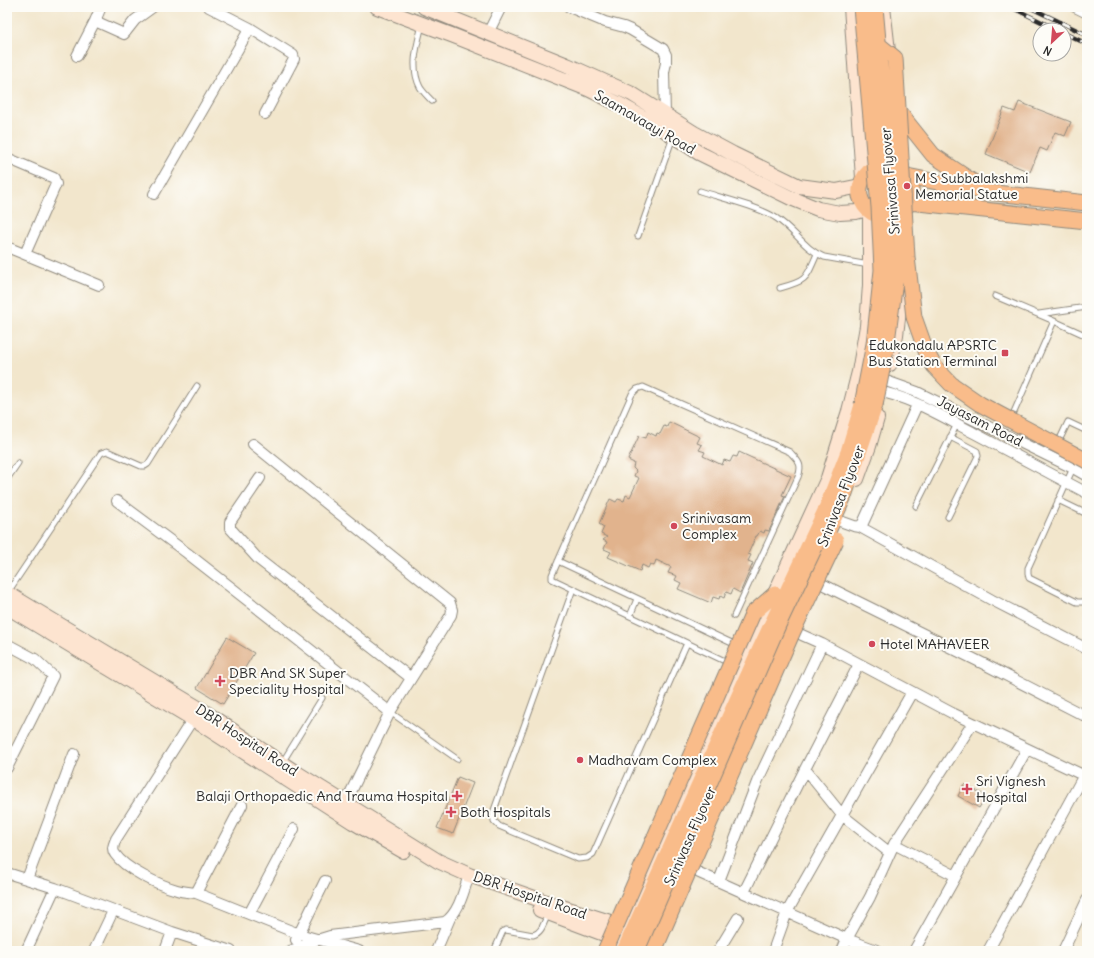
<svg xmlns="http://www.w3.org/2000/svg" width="1094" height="958" font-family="Delius,sans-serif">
<rect width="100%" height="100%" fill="#fdfcf7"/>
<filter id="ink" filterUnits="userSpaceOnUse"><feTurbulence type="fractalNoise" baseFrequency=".025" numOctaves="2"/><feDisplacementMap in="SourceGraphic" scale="8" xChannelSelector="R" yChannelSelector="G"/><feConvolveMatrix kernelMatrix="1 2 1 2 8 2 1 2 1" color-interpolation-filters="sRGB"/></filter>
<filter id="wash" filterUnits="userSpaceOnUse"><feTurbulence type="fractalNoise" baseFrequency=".012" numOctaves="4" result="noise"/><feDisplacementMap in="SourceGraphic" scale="16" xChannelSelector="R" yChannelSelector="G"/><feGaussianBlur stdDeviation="0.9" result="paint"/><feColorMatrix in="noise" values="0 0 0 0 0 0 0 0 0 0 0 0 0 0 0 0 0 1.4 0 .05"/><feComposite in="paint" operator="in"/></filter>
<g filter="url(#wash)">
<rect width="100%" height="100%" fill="#f2e6cc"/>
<g id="blocks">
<path fill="#e1b38d" d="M1019,102L1071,122L1065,136L1055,132L1047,151L1040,148L1030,172L986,154L1004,108L1015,112Z
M669,422L700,437L697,443L702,445L699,450L705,452L703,456L722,465L724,460L730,462L733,456L737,457L739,452L791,476L782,495L785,496L769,531L765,530L764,533L760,531L757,536H756L748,554L751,555L748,561L753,563L740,593L733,589L731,594L726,592L724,598L720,596L719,599L713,597L711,603L678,589L681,583L675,580L677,576L668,573L671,567L656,560L654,566L650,564L648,568L642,565L640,571L608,557L611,552L604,549L607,542L603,540L607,537L601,534L604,527L599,524L610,499L616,502L618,499L624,501L626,495L630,497L639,478L634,476L636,471L633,468L634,463L628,460L639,436L646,438L648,432L656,436L657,433L660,434L664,426L667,427Z
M227,637L254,653L223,704L197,688Z
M458,777L473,783L453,834L437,828Z
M964,784L986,796L979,808L958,796Z"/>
</g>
</g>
<g filter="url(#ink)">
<use href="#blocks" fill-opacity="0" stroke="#8e887c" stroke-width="1"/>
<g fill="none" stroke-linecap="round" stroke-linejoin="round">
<defs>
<path id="lane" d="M422,25C417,45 410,67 420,87C423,92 428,97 432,101
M700,191C722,198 757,206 776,218C794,229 804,249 824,257L869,265
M638,236L673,137
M780,288C807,281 806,279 817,254
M995,296L1054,321
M1039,314L1087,307
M1011,419L1054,321L1087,336
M1056,439L1059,441L1068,422L1087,431
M1073,468L1028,568V574L1029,578L1077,602H1083L1087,599
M7,479L18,463
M1058,500L1087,514
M916,506L957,424
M948,517L978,456L977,451L950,437
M558,561L736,645
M573,589L493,813L494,821L499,826L578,859L587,858L593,854L687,643
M8,592L101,453L107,451L141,466H145L148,464L197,386
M630,616L637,599
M729,663L552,579V575L632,394L637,389L643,387L790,452C798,461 803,464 798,477L734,616
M390,712L457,759
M282,763L322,698
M494,951L503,931L506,930L533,935C542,933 544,922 548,914"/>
<path id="street" d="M209,7L250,28L293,55L294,59L265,114
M569,7L605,22L624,27L631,30L663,49L666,55V63L664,72L665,115
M1075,7L1087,13
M95,21L124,34L135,20L153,7
M488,33L501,7
M77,56L95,21L101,7
M7,158L54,178L56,184L25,254
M154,194L250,28
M7,247L99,285
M874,378L886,381L917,392L1073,468L1087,476
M873,390C909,396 943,417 974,433C1012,453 1049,473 1087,493
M253,444L450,603L452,610L451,615L390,712L345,804
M260,478L230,522V528L258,559L411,678
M117,501L187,553L390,712
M840,521L854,526L860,527L863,523L917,405
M860,527L992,600L1087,649
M816,581L984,664L1087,717
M793,631L822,644L952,713L1087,777
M7,644L35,659L53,676L7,768
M196,714L116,839C114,844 111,849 115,854C125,869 159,885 177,890C183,892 189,892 196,893L299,934L359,951
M805,769L859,664
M894,844L956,876
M686,867L847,939L870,897L894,844L973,723
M7,873L55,888L172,932L231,951
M27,879L74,754
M719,881L757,782L822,644
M744,892L805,769L842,815L890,853
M196,893L242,805
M249,914L294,829
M296,940L325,881
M26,951L55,888
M94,951L113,911
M165,951L172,932
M290,951L317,940L330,936L445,922C459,913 464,890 469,875
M436,951L450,918
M718,951L738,918
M773,951L787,912L912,692
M842,951L847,939L879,951
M914,951L1027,749
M988,951L1084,775
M1063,951L1087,900"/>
<path id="secondary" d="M377,7L454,36L588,89L623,106L663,129L699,153L791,198L818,209L840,213L856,212L867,209
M424,7L567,65L632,94L694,133L733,154L799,186L836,191L860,186
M851,7L863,178
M883,7L889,60
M890,364L896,335L903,276
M857,479L869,446L877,418
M7,593L200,709L292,770L438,861L469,875L552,904L626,927
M7,607L193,719L353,822L403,851
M540,910L620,940
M615,951L650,875L706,744L828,478L849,411L859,372L867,326L870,285V211"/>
<path id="primary" d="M894,106L933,155L982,188
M907,176C908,180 911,184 911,188C915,220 868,228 860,196C859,189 861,181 865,176C877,161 894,164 907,176L987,192L1087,203
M909,202L1087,221
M753,613L775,594
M624,951L757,655L825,511L848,452L862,405
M638,951L844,496L875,405"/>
</defs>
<use href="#lane" stroke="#8e887c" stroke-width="7"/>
<use href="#street" stroke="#8e887c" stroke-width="12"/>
<use href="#secondary" stroke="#8e887c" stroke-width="16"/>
<use href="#primary" stroke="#8e887c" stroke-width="17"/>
<use href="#lane" stroke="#fff" stroke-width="5"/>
<use href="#street" stroke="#fff" stroke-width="10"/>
<use href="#secondary" stroke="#fde4d0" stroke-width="14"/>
<use href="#primary" stroke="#f9bc8a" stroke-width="15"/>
<defs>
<path id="rail" d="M1011,7L1058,30
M1029,7L1087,35
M1064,33L1087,44"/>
</defs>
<use href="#rail" stroke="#2b2b2b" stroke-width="4.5"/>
<use href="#rail" stroke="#fdfcf7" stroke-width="3" stroke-dasharray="9" stroke-linecap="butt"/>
<defs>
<path id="primary-bridge" d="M861,7L879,207L882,270L874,344L862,405
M879,45L895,58L907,257L914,317L926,351L934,366L951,384L980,404L1087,461
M875,405L886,349L896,274L895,231L875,7
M605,951L753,613
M654,951L793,631L836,540"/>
</defs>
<use href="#primary-bridge" stroke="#8e887c" stroke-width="17" stroke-linecap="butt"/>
<use href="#primary-bridge" stroke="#f9bc8a" stroke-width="15"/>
</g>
</g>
<g fill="#d1495b" stroke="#fdfcf7" stroke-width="1.5">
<circle cx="907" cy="186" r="4"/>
<rect x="1001" y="349" width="8" height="8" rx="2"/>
<circle cx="674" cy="526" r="4"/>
<circle cx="872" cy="644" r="4"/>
<path d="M218 675h4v4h4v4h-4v4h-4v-4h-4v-4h4z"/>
<circle cx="580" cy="760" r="4"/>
<path d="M965 783h4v4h4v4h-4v4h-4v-4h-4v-4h4z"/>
<path d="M455 790h4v4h4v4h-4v4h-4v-4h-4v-4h4z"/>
<path d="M449 806h4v4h4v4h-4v4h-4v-4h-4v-4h4z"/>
</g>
<g text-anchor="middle" stroke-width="4" stroke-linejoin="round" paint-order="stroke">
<g font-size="14" fill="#2b2b2b" stroke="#fdfcf7">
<text transform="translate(645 122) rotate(30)" y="5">Saamavaayi Road</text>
<text transform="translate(890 181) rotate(-95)" y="5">Srinivasa Flyover</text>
<text transform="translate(980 421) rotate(27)" y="5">Jayasam Road</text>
<text transform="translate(841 496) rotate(-69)" y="5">Srinivasa Flyover</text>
<text transform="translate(247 740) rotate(33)" y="5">DBR Hospital Road</text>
<text transform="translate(690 836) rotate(-66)" y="5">Srinivasa Flyover</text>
<text transform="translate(530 895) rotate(19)" y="5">DBR Hospital Road</text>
</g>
<g font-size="14" fill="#2b2b2b" stroke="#fdfcf7" text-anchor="start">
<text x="915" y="183">M S Subbalakshmi<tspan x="915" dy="16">Memorial Statue</tspan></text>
<text x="997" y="350" text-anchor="end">Edukondalu APSRTC<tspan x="997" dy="16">Bus Station Terminal</tspan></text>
<text x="682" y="523">Srinivasam<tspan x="682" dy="16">Complex</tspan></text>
<text x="880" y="649">Hotel MAHAVEER</text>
<text x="229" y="678">DBR And SK Super<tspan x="229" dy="16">Speciality Hospital</tspan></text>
<text x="588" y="765">Madhavam Complex</text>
<text x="976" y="786">Sri Vignesh<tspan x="976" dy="16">Hospital</tspan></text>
<text x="448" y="801" text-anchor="end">Balaji Orthopaedic And Trauma Hospital</text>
<text x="460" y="817">Both Hospitals</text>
</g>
</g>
<rect width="1094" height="958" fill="none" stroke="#fdfcf7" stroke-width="24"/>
<g transform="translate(1052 42) rotate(206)"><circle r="19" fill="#fdfcf7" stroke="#a9a8a5"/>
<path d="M0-3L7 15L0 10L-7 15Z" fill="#d1495b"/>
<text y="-6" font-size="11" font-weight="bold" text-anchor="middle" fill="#2b2b2b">N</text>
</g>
</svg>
